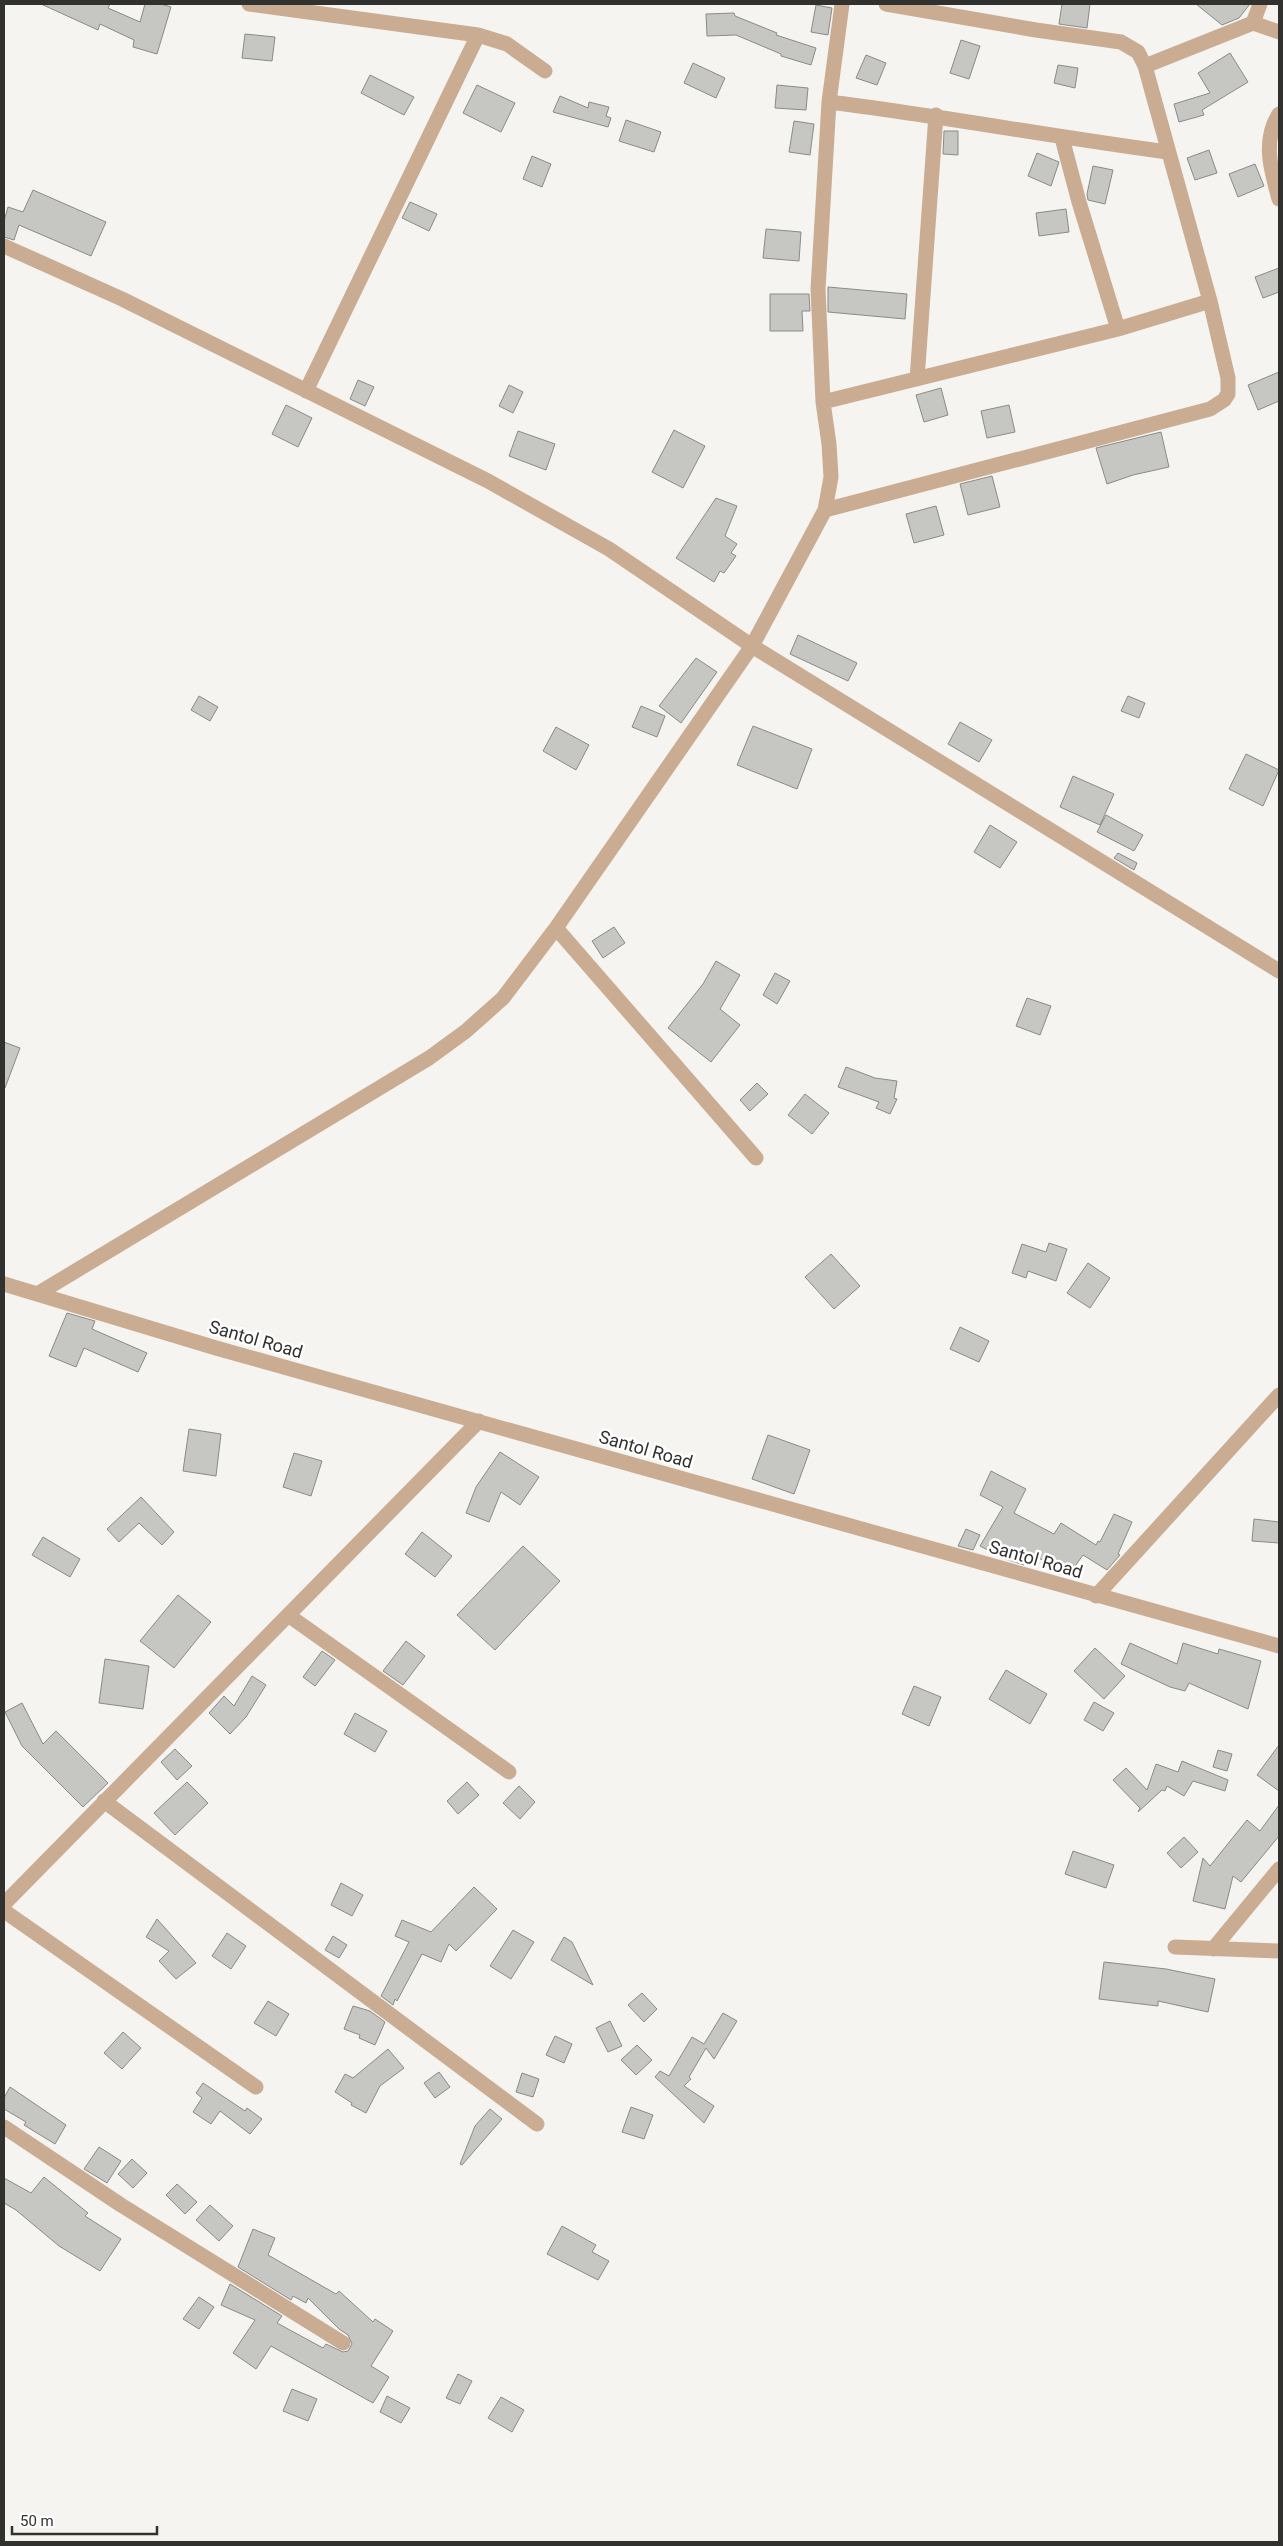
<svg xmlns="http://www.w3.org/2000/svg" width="1283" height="2546" font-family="Roboto,sans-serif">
<rect width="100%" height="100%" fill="#f6f4f1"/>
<path fill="#c6c6c2" stroke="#8a8a87" d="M41 4H110L108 8 140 22 145 4H161L171 7 157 54 133 47 134 40 100 24 98 30Z
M1062 4H1090L1087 28 1059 24Z
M1196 4H1250L1239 18 1222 25Z
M816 5 832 8 828 35 811 32Z
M734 13 735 16 777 33 776 35 816 48 811 65 781 56V54L736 35 707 36 706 14Z
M245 34 275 37 272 61 242 58Z
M961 40 980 46 969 79 950 73Z
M1230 53 1248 82 1202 110 1204 115 1179 122 1174 104 1210 93 1198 73Z
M866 55 886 63 877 85 856 78Z
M693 63 725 78 716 98 684 83Z
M1058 65 1078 68 1075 88 1054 83Z
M370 75 414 97 404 115 361 93Z
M477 85 515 103 501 132 463 113Z
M777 85 808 88 806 110 775 108Z
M560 96 588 108 589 102 609 107 606 116 611 118 608 127 553 112Z
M626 120 661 132 654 152 619 141Z
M794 121 814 124 810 155 789 152Z
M944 131H958V155L943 154Z
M1209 150 1217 173 1195 180 1187 158Z
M1037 153 1059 162 1051 186 1028 176Z
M532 156 551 164 542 187 523 179Z
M1255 164 1264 186 1238 197 1229 174Z
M1093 166 1113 170 1105 204 1088 200 1087 194Z
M33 190 106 222 91 256 19 225 14 240 4 237V221L8 207 23 212Z
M410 202 437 214 429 231 402 218Z
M1066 209 1069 232 1039 236 1036 213Z
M766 229 801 232 799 261 763 258Z
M1279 268V292L1263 298 1255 277Z
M828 287 907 294 905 319 828 312Z
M770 294H809L810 311H802L803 331H770Z
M1279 372V401L1258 410 1248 385Z
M358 380 374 387 365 406 350 399Z
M509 385 523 392 513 413 499 406Z
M941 388 948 415 924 422 916 395Z
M286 405 312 418 298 447 272 434Z
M1009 405 1015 432 987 438 981 411Z
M674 430 705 446 683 488 652 472Z
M518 431 555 444 546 470 509 456Z
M1161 432 1169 467 1133 475 1107 484 1096 448Z
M992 476 1000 507 968 515 960 484Z
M716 498 737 506 725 536 737 544 731 553 736 556 724 573 720 571 714 582 676 558Z
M936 506 944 535 914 543 906 514Z
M798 635 857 663 848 681 790 654Z
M696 658 717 672 681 723 659 706Z
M199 696 218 707 210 721 191 710Z
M1128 696 1145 703 1139 718 1121 711Z
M641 706 665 716 657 737 632 727Z
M960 722 992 740 979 762 948 744Z
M753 726 812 749 797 789 737 765Z
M556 727 589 745 576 770 543 751Z
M1246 754 1279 770 1263 806 1229 789Z
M1073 776 1114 794 1100 825 1060 807Z
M1106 815 1143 835 1134 851 1097 832Z
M990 825 1017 842 1000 868 974 852Z
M1118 853 1137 863 1134 870 1114 858Z
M614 927 625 943 603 958 592 941Z
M716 961 740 975 720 1009 740 1025 711 1062 668 1028 703 984Z
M775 973 790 981 777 1004 763 995Z
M1027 998 1051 1006 1040 1035 1016 1026Z
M4 1042 20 1048 5 1088H4Z
M846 1067 875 1078 897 1081 894 1098 897 1099 890 1114 876 1108 879 1102 838 1087Z
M757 1083 768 1094 750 1111 740 1100Z
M805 1094 829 1113 812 1134 788 1115Z
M1049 1243 1067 1249 1056 1281 1028 1271 1026 1278 1012 1273 1022 1244 1046 1252Z
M831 1254 860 1286 834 1309 805 1277Z
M1088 1263 1110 1278 1090 1308 1067 1293Z
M67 1313 95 1321 92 1329 147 1353 138 1372 84 1348 76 1367 49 1356Z
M960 1327 989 1341 979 1362 950 1349Z
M189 1429 221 1434 216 1476 183 1471Z
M768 1435 810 1450 794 1494 752 1479Z
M500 1452 539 1477 520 1505 501 1492 489 1522 466 1513 476 1487Z
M294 1453 322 1461 311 1496 283 1487Z
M991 1471 1026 1489 1014 1513 1054 1534 1061 1523 1096 1545 1098 1541 1100 1542 1114 1514 1132 1522 1118 1554 1120 1555 1107 1570 1083 1555 1068 1576 1031 1553 1024 1565 1005 1559 980 1546 1003 1507 980 1495Z
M141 1497 174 1532 162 1545 139 1523 119 1542 107 1529Z
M1254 1519 1279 1522V1543L1252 1541Z
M966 1529 980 1535 973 1550 958 1546Z
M422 1532 452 1556 435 1577 405 1554Z
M43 1537 80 1559 70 1577 32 1555Z
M523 1546 560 1581 495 1650 457 1615Z
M178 1595 211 1622 174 1668 140 1641Z
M406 1641 425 1656 403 1685 383 1671Z
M1130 1643 1177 1664 1183 1643 1218 1654 1219 1649 1261 1661 1248 1709 1189 1683 1185 1691 1170 1687 1121 1664Z
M1095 1648 1125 1676 1104 1699 1074 1671Z
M322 1651 335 1660 315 1686 303 1677Z
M105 1659 149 1666 143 1709 99 1703Z
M1006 1670 1047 1694 1030 1724 989 1699Z
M252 1676 266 1685 246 1717 230 1734 209 1713 224 1696 234 1706Z
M914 1686 941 1697 929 1726 902 1714Z
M1094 1702 1114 1713 1103 1731 1084 1720Z
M22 1703 43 1744 56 1731 108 1783 83 1807 22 1746 5 1712Z
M355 1713 387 1731 375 1752 344 1734Z
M1279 1745V1791L1257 1775Z
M175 1749 192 1766 177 1780 161 1762Z
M1218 1750 1232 1754 1227 1771 1213 1767Z
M1182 1761 1228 1780 1225 1791 1193 1781 1184 1796 1167 1786 1165 1791 1162 1790 1138 1812 1140 1808 1113 1780 1126 1768 1147 1790 1156 1764 1178 1772Z
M187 1782 208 1803 175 1835 154 1813Z
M467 1782 479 1795 458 1814 447 1801Z
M519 1786 535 1802 520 1819 503 1803Z
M1279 1805V1836L1241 1882 1233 1876 1225 1909 1193 1901 1203 1858 1210 1866 1247 1820 1260 1831Z
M1184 1837 1198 1852 1181 1868 1167 1853Z
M1073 1851 1114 1865 1106 1888 1065 1874Z
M341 1883 363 1895 352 1916 331 1905Z
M474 1887 497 1909 456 1951 449 1944 441 1962 422 1954 397 2001 395 1999 393 2005 381 1996 409 1942 395 1936 402 1920 431 1932Z
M157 1919 196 1963 176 1979 159 1961 169 1951 146 1937Z
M513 1930 534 1942 511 1979 490 1966Z
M227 1933 246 1946 231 1969 212 1956Z
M333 1936 347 1945 339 1958 325 1950Z
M564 1937 572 1942 593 1985 551 1960Z
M1104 1962 1166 1969 1215 1979 1208 2012 1158 2001V2006L1099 1999Z
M642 1993 657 2009 644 2022 628 2005Z
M268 2001 289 2014 276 2036 254 2023Z
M353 2006 370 2011 385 2022 375 2045 359 2038 360 2035 344 2029Z
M723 2013 737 2021 714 2059 706 2048 689 2077 691 2079 684 2086 714 2106 704 2123 655 2077 660 2071 669 2076 692 2037 704 2044Z
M610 2021 622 2046 608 2052 596 2028Z
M123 2032 141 2048 122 2069 104 2053Z
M555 2036 572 2044 564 2063 546 2055Z
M637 2045 652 2060 636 2075 621 2060Z
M388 2049 404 2068 380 2086 366 2113 351 2105 352 2103 335 2092 345 2074 353 2078Z
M439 2072 450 2087 435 2098 424 2083Z
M522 2073 539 2079 533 2097 516 2092Z
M203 2083 245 2111 247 2108 262 2119 250 2134 220 2111 211 2124 193 2112 202 2098 196 2093Z
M10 2087 66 2125 55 2144 24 2125 26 2122 4 2109V2098Z
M631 2107 653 2115 644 2139 622 2132Z
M490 2109 502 2119 462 2165 460 2164 475 2126Z
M99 2147 121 2161 107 2183 84 2169Z
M132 2159 147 2173 133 2188 118 2174Z
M44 2177 88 2213 85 2216 121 2239 100 2271 59 2246 16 2210 4 2203V2178L31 2193Z
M177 2184 197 2202 185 2214 166 2195Z
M210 2205 233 2226 219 2241 196 2220Z
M562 2226 596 2245 592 2252 609 2261 598 2280 547 2254Z
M253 2229 275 2238 268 2255 336 2294 339 2291 373 2322 375 2319 393 2331 371 2366 389 2377 373 2403 271 2346 256 2369 233 2353 255 2320 221 2305 230 2284 282 2316 277 2323 323 2348 326 2344 343 2352 348 2351 352 2344 348 2335 339 2329 308 2298 306 2303 293 2296 291 2300 238 2267Z
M199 2297 214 2307 199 2329 183 2319Z
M458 2374 472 2381 460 2404 446 2398Z
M292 2389 317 2399 308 2421 283 2411Z
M387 2396 410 2408 401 2423 380 2412Z
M501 2397 524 2410 512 2432 488 2418Z"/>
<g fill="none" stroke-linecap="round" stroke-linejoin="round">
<path stroke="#c9ac91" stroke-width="15" d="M249 4 478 35 507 44 545 71
M1253 23 1279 32
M1145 66 1253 23 1260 4
M829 102C942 116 1054 137 1167 152
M1279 114C1262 141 1271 170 1279 199
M1062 138 1079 202 1118 329
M4 246 122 299 488 481 609 549 752 646 1279 971
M917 379 936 115
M306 391 478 35
M823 402 1118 329 1210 301
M825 510 831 477 829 444 823 402 818 289 829 102 842 4
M556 928 756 1158
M4 1284 216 1348 1279 1646
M39 1293 429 1058 466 1031 503 998 556 928 752 646 825 510 1210 409 1224 400 1228 394V378L1210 301 1145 66 1138 52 1121 42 1036 30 886 4
M1096 1596 1279 1395
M288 1615 509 1772
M104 1801 537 2124
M4 1904 479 1421
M4 1911 256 2087
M1175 1947 1279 1951
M1213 1949 1279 1869
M4 2127 121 2205 343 2343"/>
</g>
<g text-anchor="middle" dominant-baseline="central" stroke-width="5" stroke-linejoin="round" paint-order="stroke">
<g font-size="18" fill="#31312f" stroke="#fff">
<text transform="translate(256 1339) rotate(16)">Santol Road</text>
<text transform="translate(646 1449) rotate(16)">Santol Road</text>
<text transform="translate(1036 1559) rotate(16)">Santol Road</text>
</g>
</g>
<rect width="1283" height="2546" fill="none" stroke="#31312f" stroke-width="10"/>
<path d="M12 2526v8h145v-8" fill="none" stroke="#31312f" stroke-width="2.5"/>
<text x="20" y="2526" font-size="15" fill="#31312f" stroke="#ffffff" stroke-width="4" paint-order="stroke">50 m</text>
</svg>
